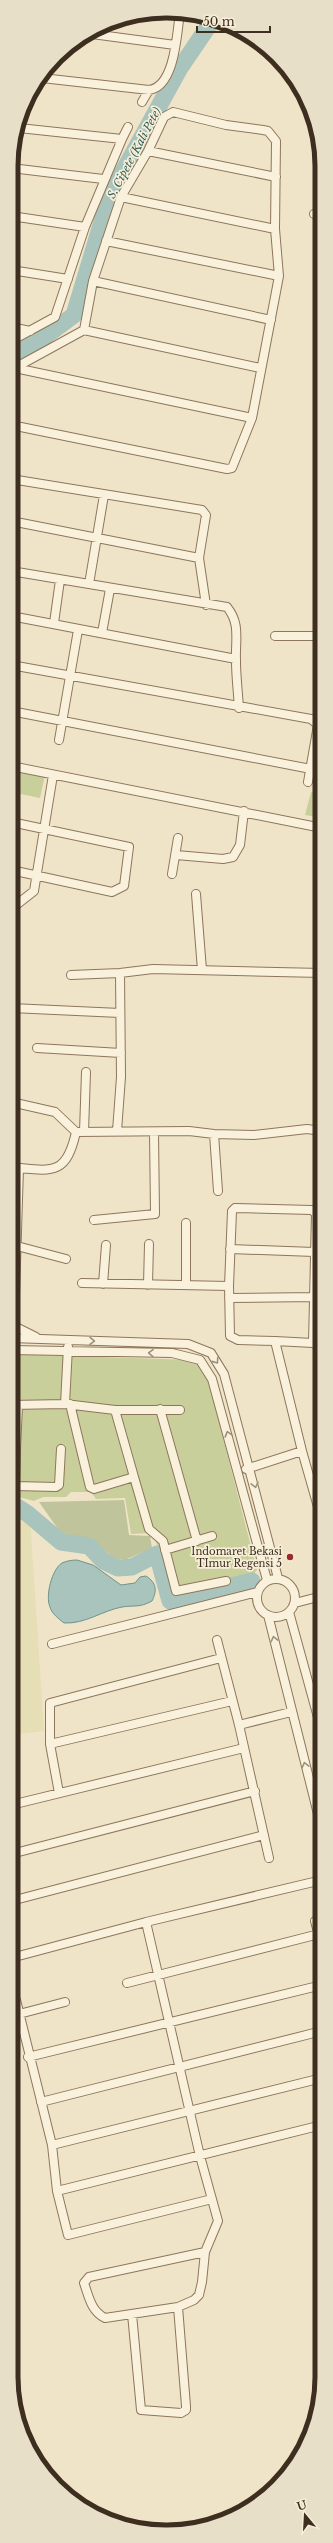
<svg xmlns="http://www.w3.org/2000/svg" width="333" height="2543" font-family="'Libre Baskerville',serif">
<rect width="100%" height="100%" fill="#f0e4c8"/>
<path fill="#e6deb5" d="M11 1506 30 1518 44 1731 11 1735Z"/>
<path fill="#c9cf9b" d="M11 769 45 775 40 798 11 792Z
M311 792 322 794V818L305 815Z
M11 1354 194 1360 206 1371 257 1570 251 1577 173 1594 153 1533 131 1534 125 1498 96 1499 91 1492H71L66 1497H43L34 1501 11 1495Z"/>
<path fill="#bfc49a" d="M124 1500 129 1535 150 1536 152 1548 127 1559H115L88 1538 63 1536 39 1502Z"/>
<path fill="#a9c4bc" stroke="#6f938a" d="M77 1560 93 1565 121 1585 135 1583 140 1577 146 1576C157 1583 157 1591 152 1601 139 1608 135 1605 122 1607 101 1611 86 1624 64 1623 58 1618 52 1614 50 1607 45 1596 52 1569 62 1563 66 1561 72 1560 77 1560Z"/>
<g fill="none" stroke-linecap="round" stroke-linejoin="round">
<path stroke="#a9c4bc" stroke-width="17" d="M11 357 39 341 74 315 110 195 180 68 212 21
M11 1503 28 1514 61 1542 89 1546 103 1561 118 1568 132 1567 157 1554 170 1601 252 1581"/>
<g stroke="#8d765c" stroke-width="10">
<path id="street" d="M92 34 175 45
M42 78 149 90C175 87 177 33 180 12
M142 102 149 90
M19 128 122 139 128 127
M148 151 276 177
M11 168 103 179
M121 197 275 229
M314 214H322
M11 216 85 227
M106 241 279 276
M11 270 68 279
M93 281 271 320
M11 327 30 331
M84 330 260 368
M11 341 55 317 85 227 122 139
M11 379 15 368 252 418
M11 425 227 469 232 468 252 418 279 276 275 229 276 141 268 131 263 130 226 125 173 112 164 117 148 151 121 197 93 281 84 330 11 370
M11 479 202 510 206 515 199 558 206 605
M11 521 199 558
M11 571 227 607C241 624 235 641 236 661 236 676 238 692 239 708
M89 584 104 495
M11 616 236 659
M54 623 60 580
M102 633 110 589
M275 636H322
M11 665 311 719 318 725 308 782
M11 711 311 769
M59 740 78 630
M11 766 322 828
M176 855 223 859 233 857 240 845 244 811
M11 870 112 892 124 886 129 847 11 822
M172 874 178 838
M196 894 202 970
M11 909 34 891 53 775
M71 975 120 973
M11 1008 120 1013
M37 1048 121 1053
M11 1102 55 1112 76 1132 189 1131 214 1134 254 1135 307 1129 322 1131
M117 1131 121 1077 120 973 153 969 322 973
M84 1132 86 1072
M214 1134 218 1191
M11 1167C51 1171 66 1177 76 1132
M19 1168 14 1326 36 1337
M94 1220 155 1214 154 1132
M186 1223V1285
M13 1245 66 1259
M230 1249 314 1252
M82 1283 229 1286
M103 1284 106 1245
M148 1285 149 1244
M229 1298 313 1297
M11 1338 188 1344 211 1353 224 1374 278 1578
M275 1341 238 1340 230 1336 229 1286 232 1211 235 1208 312 1210 316 1214 313 1343
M68 1347 65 1404 115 1410H180
M11 1350 172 1353 200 1360 212 1379 267 1580
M70 1404 90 1487 94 1489 134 1477 115 1410
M11 1405 65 1404
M160 1409 197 1541
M11 1449H16L15 1486 56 1487 59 1485 61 1449
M16 1449 18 1405
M302 1451 275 1341 313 1343 322 1348
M246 1469 302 1451 322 1521
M134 1477 149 1529 163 1541 176 1591 226 1581
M165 1550 212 1536
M257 1598a19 19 0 1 1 38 0a19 19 0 1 1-38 0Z
M295 1603 322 1596
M289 1612 322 1732
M268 1615 322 1830
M217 1640 239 1725 291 1712
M52 1644 257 1592
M239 1725 269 1858
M50 1744 232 1701
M59 1793 50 1744V1703L221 1658
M11 1805 244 1748
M11 1854 255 1791
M322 1874V1873
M11 1901 264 1835
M315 1921 322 1947
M146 1922 200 2156 218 2221 205 2252 202 2282 199 2295 194 2300 178 2307 105 2318C91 2311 89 2297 84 2283L89 2277 205 2252
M11 1958 146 1922 322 1880
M127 1983 319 1934
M16 2000 52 2145 57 2191 68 2235 212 2199
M19 2014 65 2002
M28 2057 322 1985
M41 2102 322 2031
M52 2145 322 2078
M57 2191 322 2125
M132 2314 141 2410 181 2413 186 2410V2406L178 2307"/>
</g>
<use href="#street" stroke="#faf1dc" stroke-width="8"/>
</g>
<defs><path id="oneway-chevron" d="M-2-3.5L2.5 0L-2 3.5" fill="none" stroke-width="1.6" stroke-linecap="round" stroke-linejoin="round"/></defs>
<g stroke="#9c907e">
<use href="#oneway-chevron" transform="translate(92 1341) rotate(1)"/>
<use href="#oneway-chevron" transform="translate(151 1353) rotate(-179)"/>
<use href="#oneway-chevron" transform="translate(216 1361) rotate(55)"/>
<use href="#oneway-chevron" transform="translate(228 1434) rotate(-106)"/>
<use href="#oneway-chevron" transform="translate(255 1485) rotate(76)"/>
<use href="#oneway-chevron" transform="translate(274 1639) rotate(-104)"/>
<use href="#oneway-chevron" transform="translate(305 1765) rotate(-104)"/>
</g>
<circle fill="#9e2a2b" stroke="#f7eed8" stroke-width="1.5" cx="290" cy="1557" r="4"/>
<g text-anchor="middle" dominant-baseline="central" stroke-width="3.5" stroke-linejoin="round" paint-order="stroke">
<g font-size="10" fill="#3d2e20" stroke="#f7eed8" text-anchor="end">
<text x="282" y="1551">Indomaret Bekasi<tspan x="282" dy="12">TImur Regensi 5</tspan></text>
</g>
<g font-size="11" font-style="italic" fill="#2f5d5a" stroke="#f7eed8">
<text transform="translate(134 153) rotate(-62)">S. Cipete (Kali Pete)</text>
</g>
</g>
<path d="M0 0H333V2543H0ZM166 18H167A148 148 0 0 1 315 166V2377A148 148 0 0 1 167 2525H166A148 148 0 0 1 18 2377V166A148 148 0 0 1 166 18Z" fill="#e8dfc9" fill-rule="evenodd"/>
<path fill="none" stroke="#3d2e20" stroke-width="5" d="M166 18H167A148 148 0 0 1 315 166V2377A148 148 0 0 1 167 2525H166A148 148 0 0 1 18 2377V166A148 148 0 0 1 166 18Z"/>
<g transform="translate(305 2515) rotate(342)" stroke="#f7eed8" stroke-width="3" paint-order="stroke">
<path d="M0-3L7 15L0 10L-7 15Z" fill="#3d2e20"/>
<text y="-6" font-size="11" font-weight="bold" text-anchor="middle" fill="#3d2e20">U</text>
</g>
<path d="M197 26v6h73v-6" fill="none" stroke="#3d2e20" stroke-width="2"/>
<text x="203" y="26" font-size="12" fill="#3d2e20" stroke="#f7eed8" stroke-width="3" paint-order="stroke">50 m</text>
</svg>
